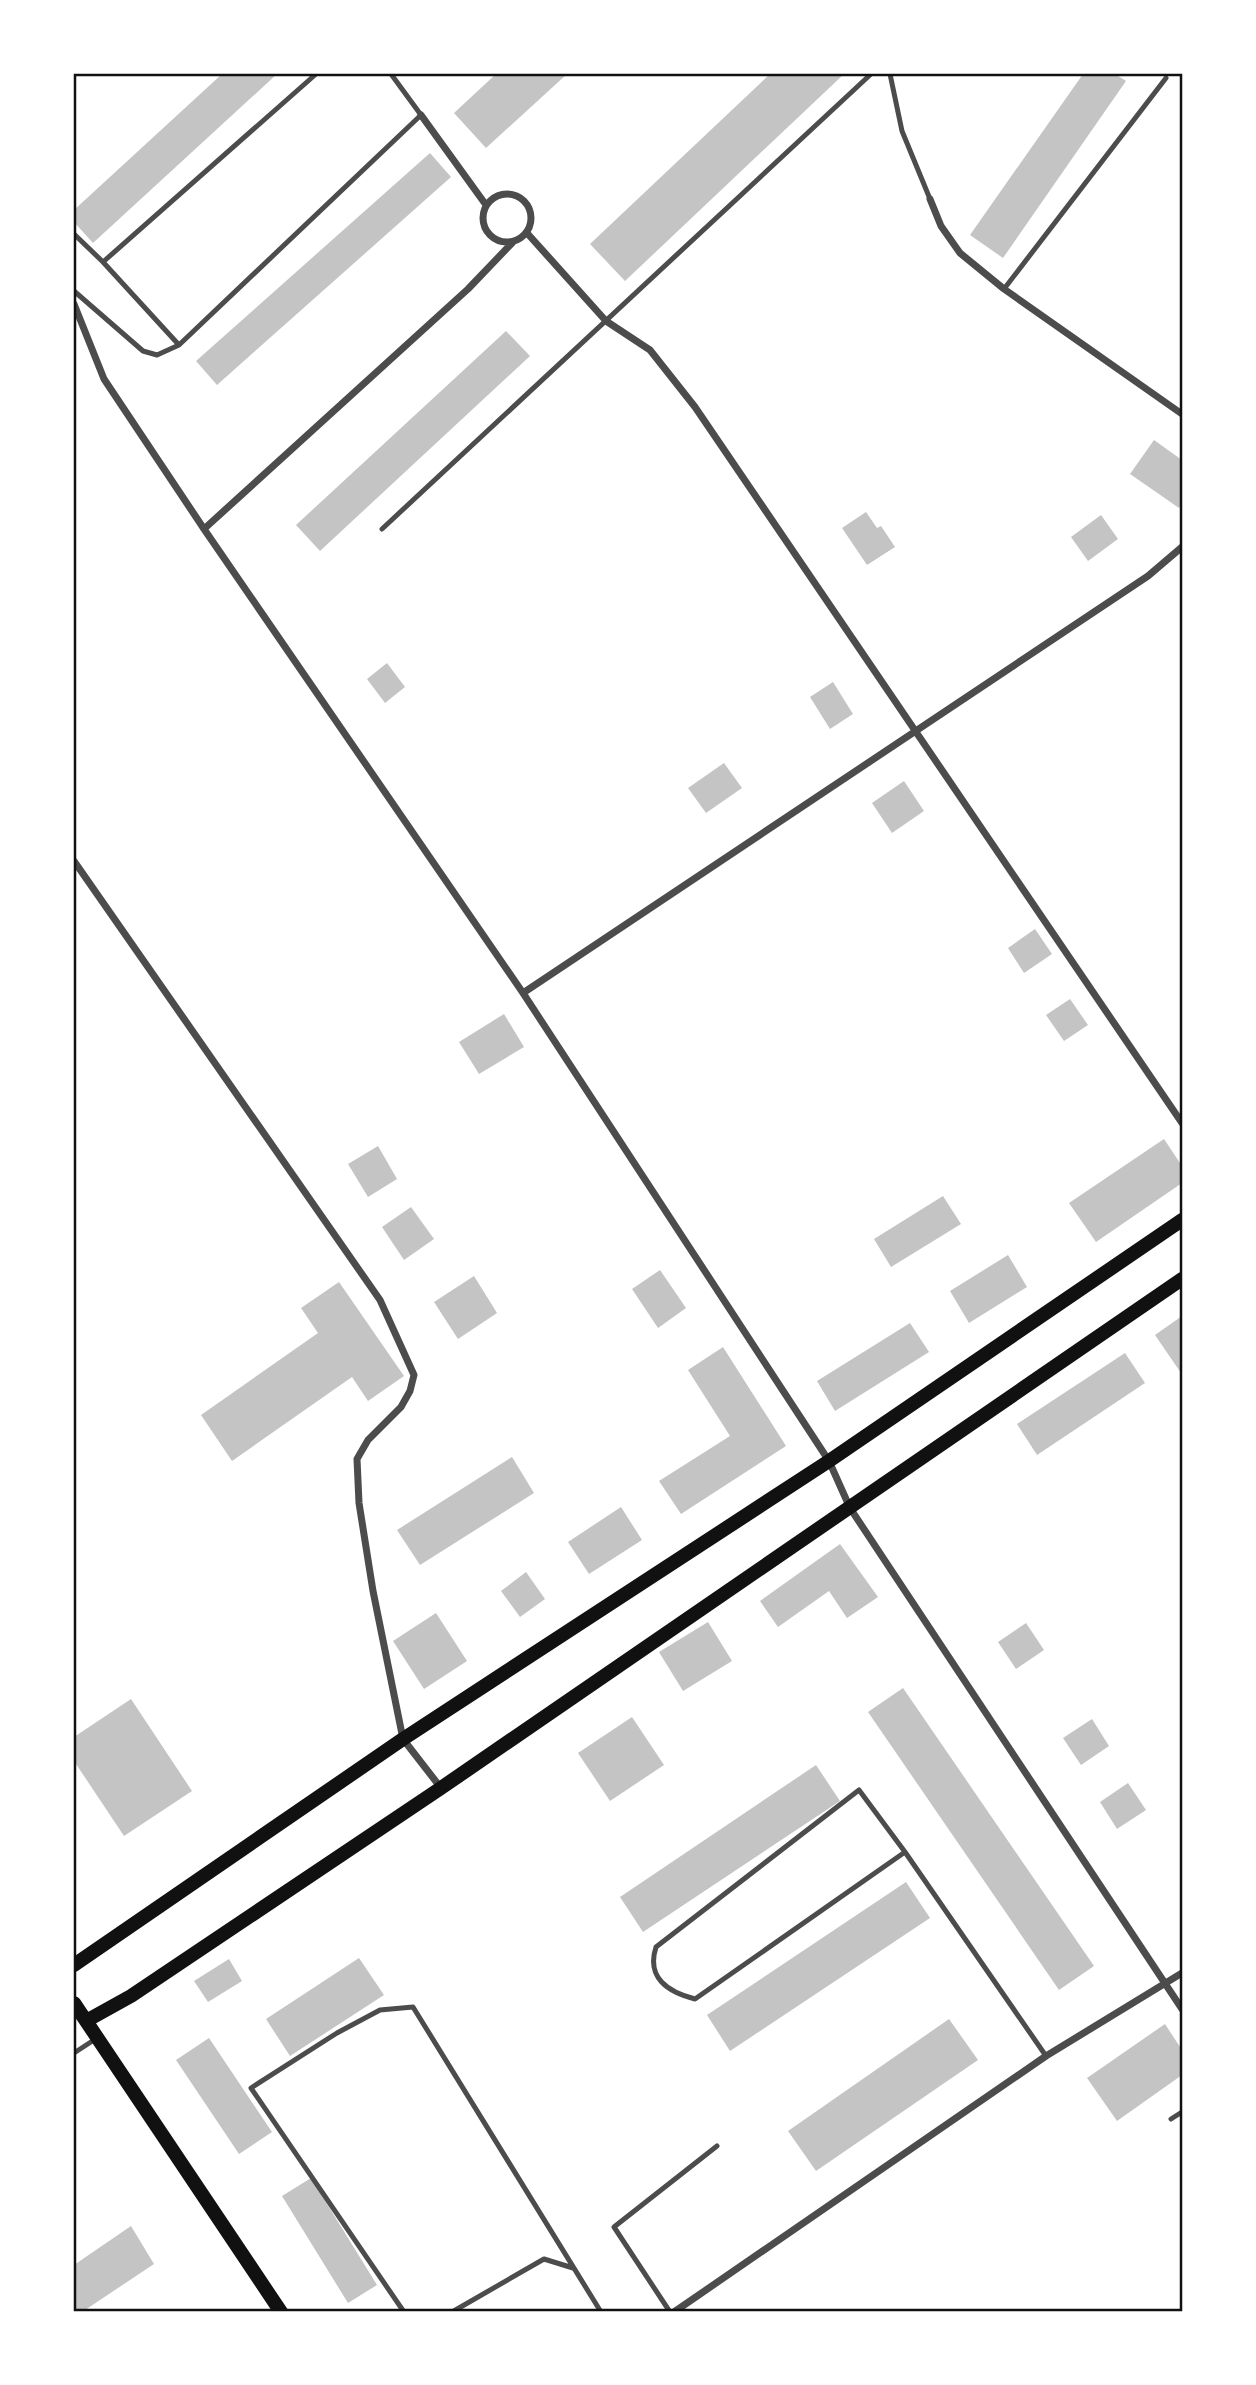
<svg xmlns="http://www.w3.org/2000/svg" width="1256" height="2385" font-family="'Nunito Sans',sans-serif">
<rect width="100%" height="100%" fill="#fff"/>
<path fill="#c4c4c4" d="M222 74H277L93 243 74 222V210Z
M496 74H567L486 148 454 113Z
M770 74H844L625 281 590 244Z
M1083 74H1115L1126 81 1003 258 970 235Z
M430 153 451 177 217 385 196 361Z
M506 331 530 356 320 551 296 525Z
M1154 440 1182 460V503L1179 508 1130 474Z
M866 512 877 528 881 526 895 547 867 565 842 528Z
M1101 515 1118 539 1088 561 1071 537Z
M387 663 405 687 385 703 367 679Z
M833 682 853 714 830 729 810 697Z
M724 763 742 788 706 813 688 788Z
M904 781 924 811 892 833 872 803Z
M1035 929 1052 954 1024 973 1008 948Z
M1070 999 1088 1025 1064 1041 1046 1015Z
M504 1014 524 1047 479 1074 459 1042Z
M1164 1139 1182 1166V1183L1096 1242 1069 1203Z
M378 1146 397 1179 368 1197 348 1164Z
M943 1196 961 1224 891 1267 874 1239Z
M411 1207 434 1239 404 1260 382 1227Z
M1008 1255 1027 1287 969 1323 950 1291Z
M660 1270 686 1308 658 1328 632 1289Z
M474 1276 497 1313 458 1339 434 1302Z
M339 1282 404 1376 368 1401 352 1377 232 1461 201 1415 318 1333 301 1308Z
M1182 1316V1371L1181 1373 1155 1335Z
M910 1323 929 1352 835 1411 817 1381Z
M723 1347 786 1446 681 1514 659 1481 730 1436 688 1370Z
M1125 1353 1145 1383 1037 1455 1017 1424Z
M512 1457 534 1493 420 1565 397 1530Z
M621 1507 642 1540 589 1574 568 1542Z
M840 1544 878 1597 847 1618 829 1591 778 1627 760 1601Z
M526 1572 545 1599 520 1617 501 1591Z
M436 1613 467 1661 424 1689 393 1641Z
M708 1622 732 1661 683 1691 659 1652Z
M1026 1623 1044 1650 1016 1669 998 1642Z
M903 1688 1094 1966 1059 1990 868 1712Z
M131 1699 192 1791 124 1836 74 1761V1737Z
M632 1717 664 1765 610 1801 578 1753Z
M1092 1719 1109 1746 1081 1765 1063 1738Z
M816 1765 840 1801 643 1932 620 1897Z
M1128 1783 1146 1810 1117 1829 1100 1802Z
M906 1882 930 1918 730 2051 707 2015Z
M359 1958 384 1995 290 2056 266 2019Z
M229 1959 242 1981 208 2002 194 1981Z
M949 2019 978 2060 816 2171 788 2131Z
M1165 2024 1182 2050V2075L1117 2121 1087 2078Z
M209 2038 272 2132 239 2154 176 2060Z
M311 2178 377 2285 348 2303 282 2196Z
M131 2226 154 2264 82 2312H74V2265Z"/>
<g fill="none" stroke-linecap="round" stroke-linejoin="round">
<path stroke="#4c4c4c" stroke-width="5" d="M890 74 902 131 930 199
M74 234 103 262
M1004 289 1166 78
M74 291 143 351 157 355 179 345 421 115 391 74
M179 345 103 262 316 74
M382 529 871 74
M905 1852 695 1999C668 1992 646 1978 656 1947L859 1790 905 1852 1046 2056
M74 2053 97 2038
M1171 2119 1182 2112
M404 2312 251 2088 337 2033 380 2010 413 2007 601 2312
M452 2312 544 2259 573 2268
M670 2312 614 2227 717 2146"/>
<path stroke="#4c4c4c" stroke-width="7" d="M421 115 486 205
M483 218a24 24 0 1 1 48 0a24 24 0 1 1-48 0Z
M930 199 941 226 960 253 1004 289 1182 414
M527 233 606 321 650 350 695 407 1182 1123
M74 304 104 379 204 529 523 993 829 1461 850 1508 1182 2009
M204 529 468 289 513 242
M74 861 380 1300 414 1375 410 1391 401 1407 368 1440 357 1459 359 1503 373 1591 403 1739 441 1788
M523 993 1148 576 1182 547
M674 2312 1046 2056 1182 1973"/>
<path stroke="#111" stroke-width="14" d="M74 1965 403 1739 829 1461 1182 1220
M74 2003 281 2312
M86 2021 131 1996 441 1788 1182 1279"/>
</g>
<rect width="1256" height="2385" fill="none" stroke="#ffffff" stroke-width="150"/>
<rect x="75" y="75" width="1106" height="2235" fill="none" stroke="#111" stroke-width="2.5"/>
</svg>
